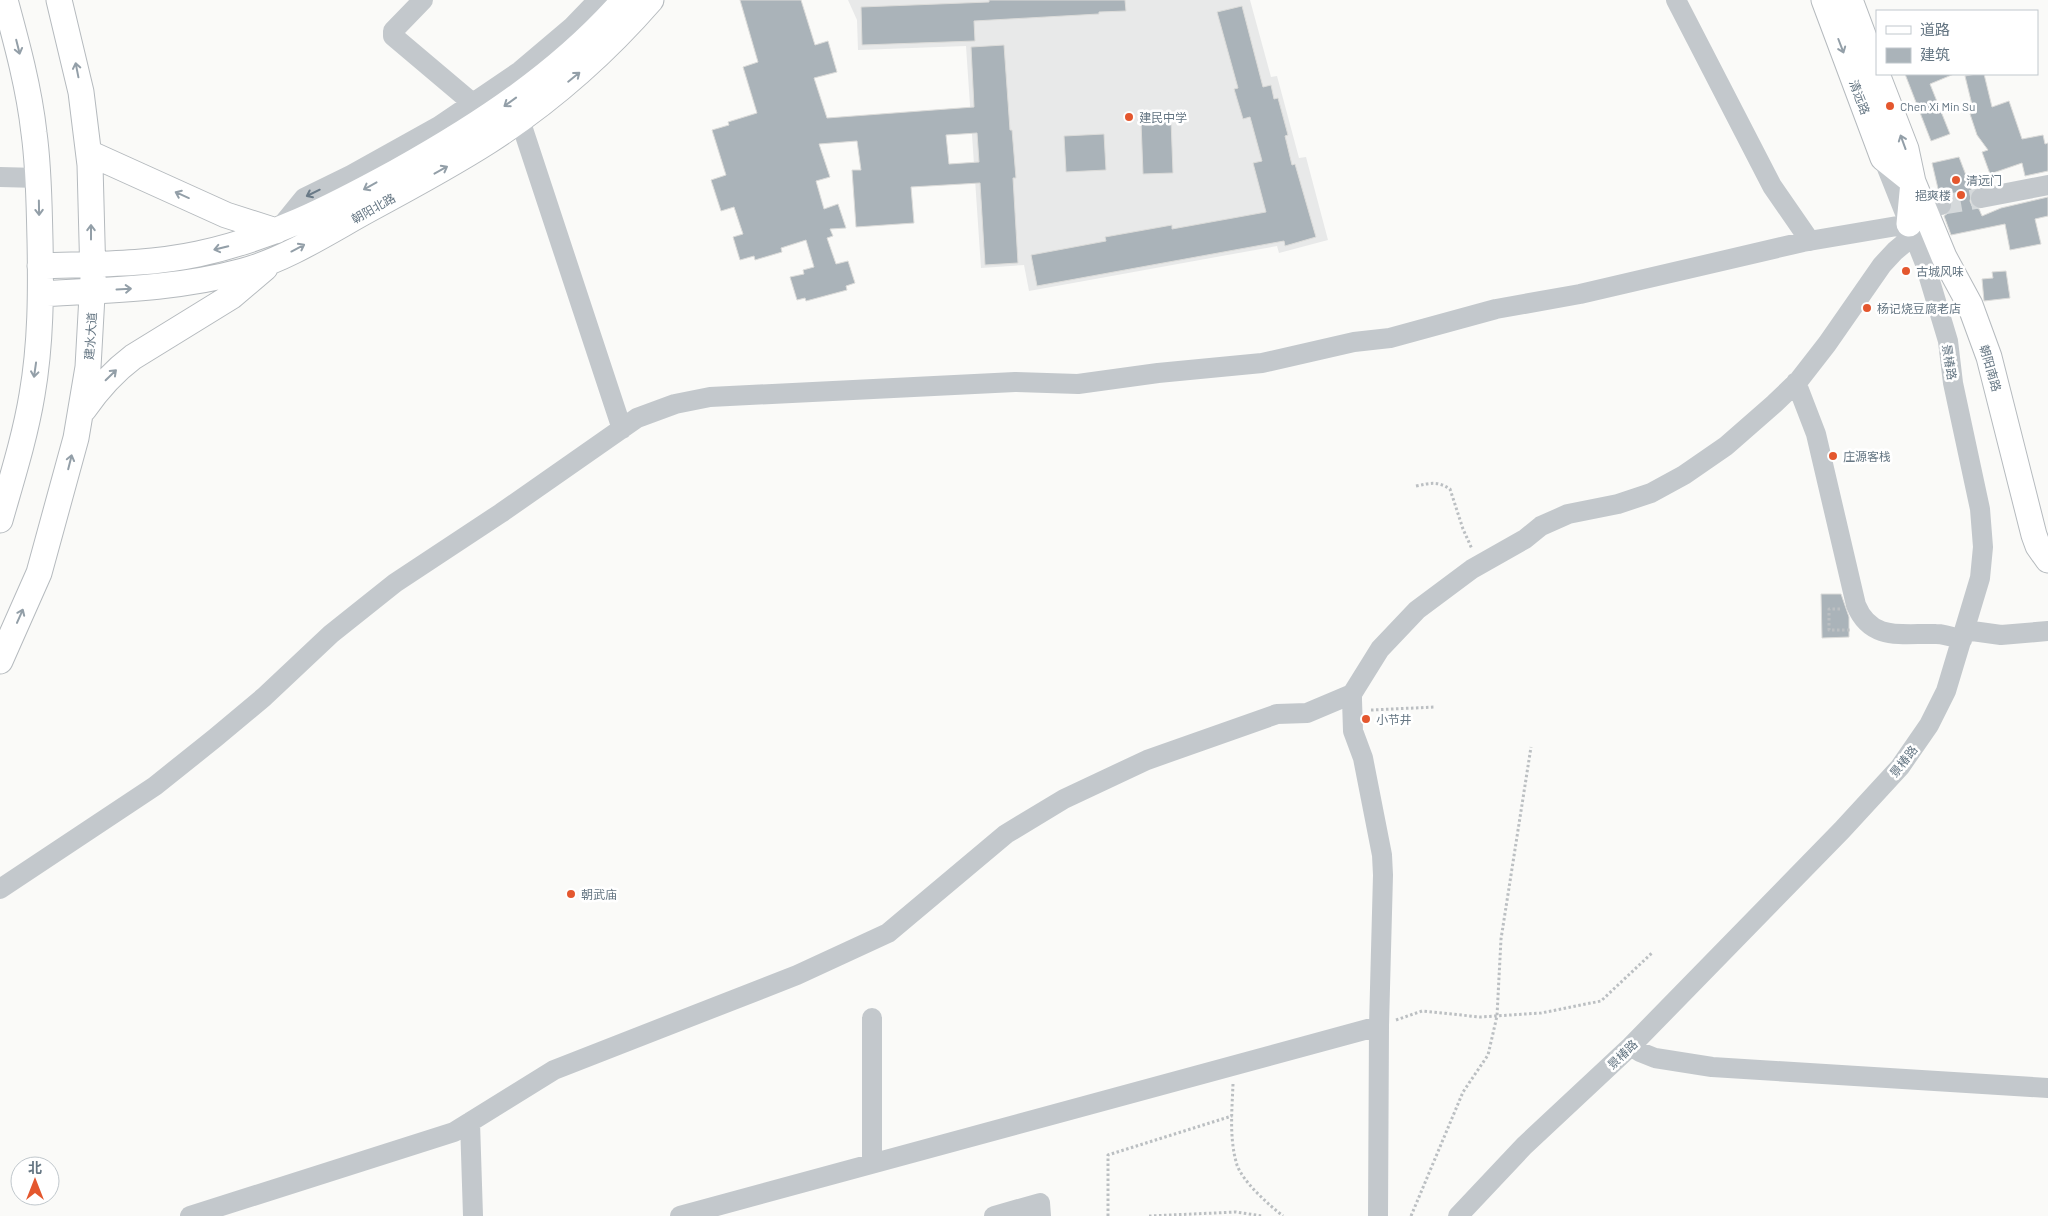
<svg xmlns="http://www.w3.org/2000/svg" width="2048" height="1216" font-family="Barlow,'Noto Sans SC',sans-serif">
<rect width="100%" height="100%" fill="#fafaf8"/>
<path fill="#e8e9e9" d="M848 0H1250L1271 77 1277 76 1299 158 1306 157 1328 240 1279 253 1277 246 1029 291 1024 265 981 268 966 46 858 50 857 20Z"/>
<path fill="#aab3b9" stroke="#dcdcda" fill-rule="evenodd" d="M740 0H801L815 45 828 41 837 72 814 78 827 118 974 107 971 47 1004 45 1010 130H1012L1016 178H1013L1018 263 985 265 980 183 911 187 914 223 856 227 852 170H861L857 141 819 144 830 177 816 181 824 209 838 204 846 228 830 229 833 236 827 238 836 264 848 261 855 283 846 286 847 290 806 301 805 298 797 300 790 277 804 274 803 270 814 267 806 240 781 248 782 252 755 260 754 256 740 260 733 237 743 234 734 207 721 211 711 180 726 175 712 130 729 125 728 122 757 113 743 67 758 62ZM977 133 979 162 949 164 946 135Z
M989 0H1125L1126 11 1099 12V14L974 21 975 41 862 45 861 7 989 2Z
M1242 6 1263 87 1271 85 1274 99 1278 98 1288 135 1285 136 1292 165 1295 164 1316 237 1285 246 1284 241 1037 286 1031 255 1106 241 1105 237 1172 225V229L1266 212 1253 163 1262 161 1250 117 1243 119 1234 89 1238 88 1217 12Z
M1905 74H1954L1930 84 1950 134 1931 141Z
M1976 74H1984L1992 107 2009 101 2022 139 2043 135 2045 144 2048 143V171L2025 176 2022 163 1990 174 1982 152 1988 150 1977 135 1970 114 1974 113 1965 76Z
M1171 120 1173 173 1143 174 1141 122Z
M1104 134 1106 170 1066 172 1064 136Z
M1959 157 1972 191 1970 201 1972 206 1979 209 1982 216 2001 208 2048 197V216L2035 219 2041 244 2010 250 2005 224 1951 235 1944 216 1952 210 1953 202 1946 194 1939 193 1932 163Z
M2006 271 2010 298 1984 301 1982 279 1993 278 1992 272Z
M1821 594H1841L1849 617V637L1822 638Z"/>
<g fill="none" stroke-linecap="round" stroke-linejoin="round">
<path stroke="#d5d9db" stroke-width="20" stroke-dasharray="20 10" stroke-linecap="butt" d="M1941 205 1981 198"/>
<g stroke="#b5babe" stroke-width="27">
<path id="major" d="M1824 0 1883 158 1913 182 1944 257 1970 305 1989 357 2034 535 2038 546 2048 560
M1850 0 1877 72
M1877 74 1906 149 1913 182 1909 224
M89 153 226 215 276 231
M40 266C93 264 147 265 198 254 272 238 330 208 396 172 480 125 560 73 624 0
M41 294C109 290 177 289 243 271 287 259 328 232 368 210 409 188 450 166 489 141 549 102 604 54 651 0
M84 409C98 389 113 372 133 357L232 296 265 268
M0 520C12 478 25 437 32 395 41 343 41 292 40 240 39 204 39 169 34 133 29 88 17 44 5 0
M0 661 39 573 76 438 88 367 93 278 90 165 81 92 59 0"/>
</g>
<path stroke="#bbbfc2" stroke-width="3" stroke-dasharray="2.5 2.5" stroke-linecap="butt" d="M1416 486C1430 483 1438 481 1450 489L1463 529 1472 549
M1840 609H1829V630H1850
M1371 710 1435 707
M1396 1020 1422 1011 1480 1017 1541 1013 1601 1001 1653 952
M1233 1084C1232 1110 1229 1139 1237 1165 1243 1182 1269 1205 1283 1216
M1108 1216V1155L1232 1116
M1149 1216 1236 1212 1262 1216
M1411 1216 1463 1092 1488 1055 1497 1016 1501 939 1531 747"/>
<path stroke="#c3c8cc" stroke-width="20" d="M423 0 393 31V36L483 112
M1676 0 1772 186 1810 241
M520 120 622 429
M0 177 38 178
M1981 198 2048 185
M1924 208 1941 205
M278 230 304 198 351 175 439 126 520 71 572 27 598 0
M1796 382 1816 434 1856 605C1871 642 1903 633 1936 634 1945 634 1953 637 1962 640
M1965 630 2001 635 2048 631
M0 889 155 786 215 738 264 697 331 634 395 583 501 513 637 418 675 404 710 397 1015 382 1078 384 1158 373 1262 363 1354 342 1390 338 1496 309 1580 294 1803 242 1909 224
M872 1018V1164
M1631 1046 1640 1052 1655 1058 1712 1067 2048 1088
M470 1122 473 1216
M190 1216 454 1132 554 1070 797 975 888 933 1006 834 1064 799 1147 760 1277 714 1307 713 1352 694
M680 1216 1379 1026
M994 1216 1040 1203 1041 1216
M1378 1216 1379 1026 1383 875 1382 855 1363 758 1353 731 1352 700V694L1380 649 1417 610 1472 569 1525 539 1541 526 1568 514 1618 504 1651 493 1684 475 1726 446 1774 404 1799 380 1827 344 1882 265 1895 251 1913 236
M1458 1216 1524 1146 1631 1046 1842 830 1900 767 1929 725 1946 691 1980 578 1983 547 1980 509 1953 383 1948 341 1924 261 1883 158"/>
<use href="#major" stroke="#fff" stroke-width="25"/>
</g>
<defs><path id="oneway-shaft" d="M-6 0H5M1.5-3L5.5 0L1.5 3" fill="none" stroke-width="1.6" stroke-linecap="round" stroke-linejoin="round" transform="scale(1.25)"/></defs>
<g stroke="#939fa8">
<use href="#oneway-shaft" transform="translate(1841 46) rotate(69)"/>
<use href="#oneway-shaft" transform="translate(18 47) rotate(76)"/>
<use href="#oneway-shaft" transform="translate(77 70) rotate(-101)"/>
<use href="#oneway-shaft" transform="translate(574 77) rotate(-39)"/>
<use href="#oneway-shaft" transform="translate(510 102) rotate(144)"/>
<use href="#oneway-shaft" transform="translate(1903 142) rotate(-110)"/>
<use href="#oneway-shaft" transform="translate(441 170) rotate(-29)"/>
<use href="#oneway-shaft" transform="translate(370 186) rotate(151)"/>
<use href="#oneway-shaft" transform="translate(182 195) rotate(-156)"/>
<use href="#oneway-shaft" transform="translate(39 208) rotate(89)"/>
<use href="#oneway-shaft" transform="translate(91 232) rotate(-90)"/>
<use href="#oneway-shaft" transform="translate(221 248) rotate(166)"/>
<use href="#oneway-shaft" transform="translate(298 248) rotate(-28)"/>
<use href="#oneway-shaft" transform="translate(124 289) rotate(-3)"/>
<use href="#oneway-shaft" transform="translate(35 370) rotate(98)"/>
<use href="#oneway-shaft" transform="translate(111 375) rotate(-44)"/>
<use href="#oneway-shaft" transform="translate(70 462) rotate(-76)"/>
<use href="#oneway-shaft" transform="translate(20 616) rotate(-66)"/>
</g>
<use stroke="#6a7a87" href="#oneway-shaft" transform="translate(313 193) rotate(154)"/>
<g fill="#e4572e" stroke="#fff" stroke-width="2">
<circle cx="1890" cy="106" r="5"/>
<circle cx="1129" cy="117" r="5"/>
<circle cx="1956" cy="180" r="5"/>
<circle cx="1961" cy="195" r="5"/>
<circle cx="1906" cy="271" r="5"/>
<circle cx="1867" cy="308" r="5"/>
<circle cx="1833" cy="456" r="5"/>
<circle cx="1366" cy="719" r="5"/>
<circle cx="571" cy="894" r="5"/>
</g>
<g text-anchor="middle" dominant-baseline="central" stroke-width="5" stroke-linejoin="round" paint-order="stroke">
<g font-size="12" fill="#657683" stroke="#fff">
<text transform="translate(1860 97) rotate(69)">清远路</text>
<text transform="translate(373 208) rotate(-29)">朝阳北路</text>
<text transform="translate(90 336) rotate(-86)">建水大道</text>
<text transform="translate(1950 362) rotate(81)">景椿路</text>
<text transform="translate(1991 368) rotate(74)">朝阳南路</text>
<text transform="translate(1903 761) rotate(-52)">景椿路</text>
<text transform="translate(1622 1054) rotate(-44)">景椿路</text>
</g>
<g font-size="12" fill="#657683" stroke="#fff" text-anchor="start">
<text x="1900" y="106">Chen Xi Min Su</text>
<text x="1139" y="117">建民中学</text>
<text x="1966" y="180">清远门</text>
<text x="1951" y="195" text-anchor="end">挹爽楼</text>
<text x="1916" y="271">古城风味</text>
<text x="1877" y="308">杨记烧豆腐老店</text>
<text x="1843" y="456">庄源客栈</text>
<text x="1376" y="719">小节井</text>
<text x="581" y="894">朝武庙</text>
</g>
</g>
<rect x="1876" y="10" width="162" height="65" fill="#ffffff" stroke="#c1c8cd"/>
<rect x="1886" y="26" width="25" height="8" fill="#ffffff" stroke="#c1c8cd"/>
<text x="1920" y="35" font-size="15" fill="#657683">道路</text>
<rect x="1886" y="48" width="25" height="15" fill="#aab3b9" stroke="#c1c8cd"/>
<text x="1920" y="60" font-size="15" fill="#657683">建筑</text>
<g transform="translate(35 1181)"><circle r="24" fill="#ffffff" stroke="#c1c8cd"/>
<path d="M0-4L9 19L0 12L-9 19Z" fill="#e4572e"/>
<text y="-8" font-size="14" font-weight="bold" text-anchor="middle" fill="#657683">北</text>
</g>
</svg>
